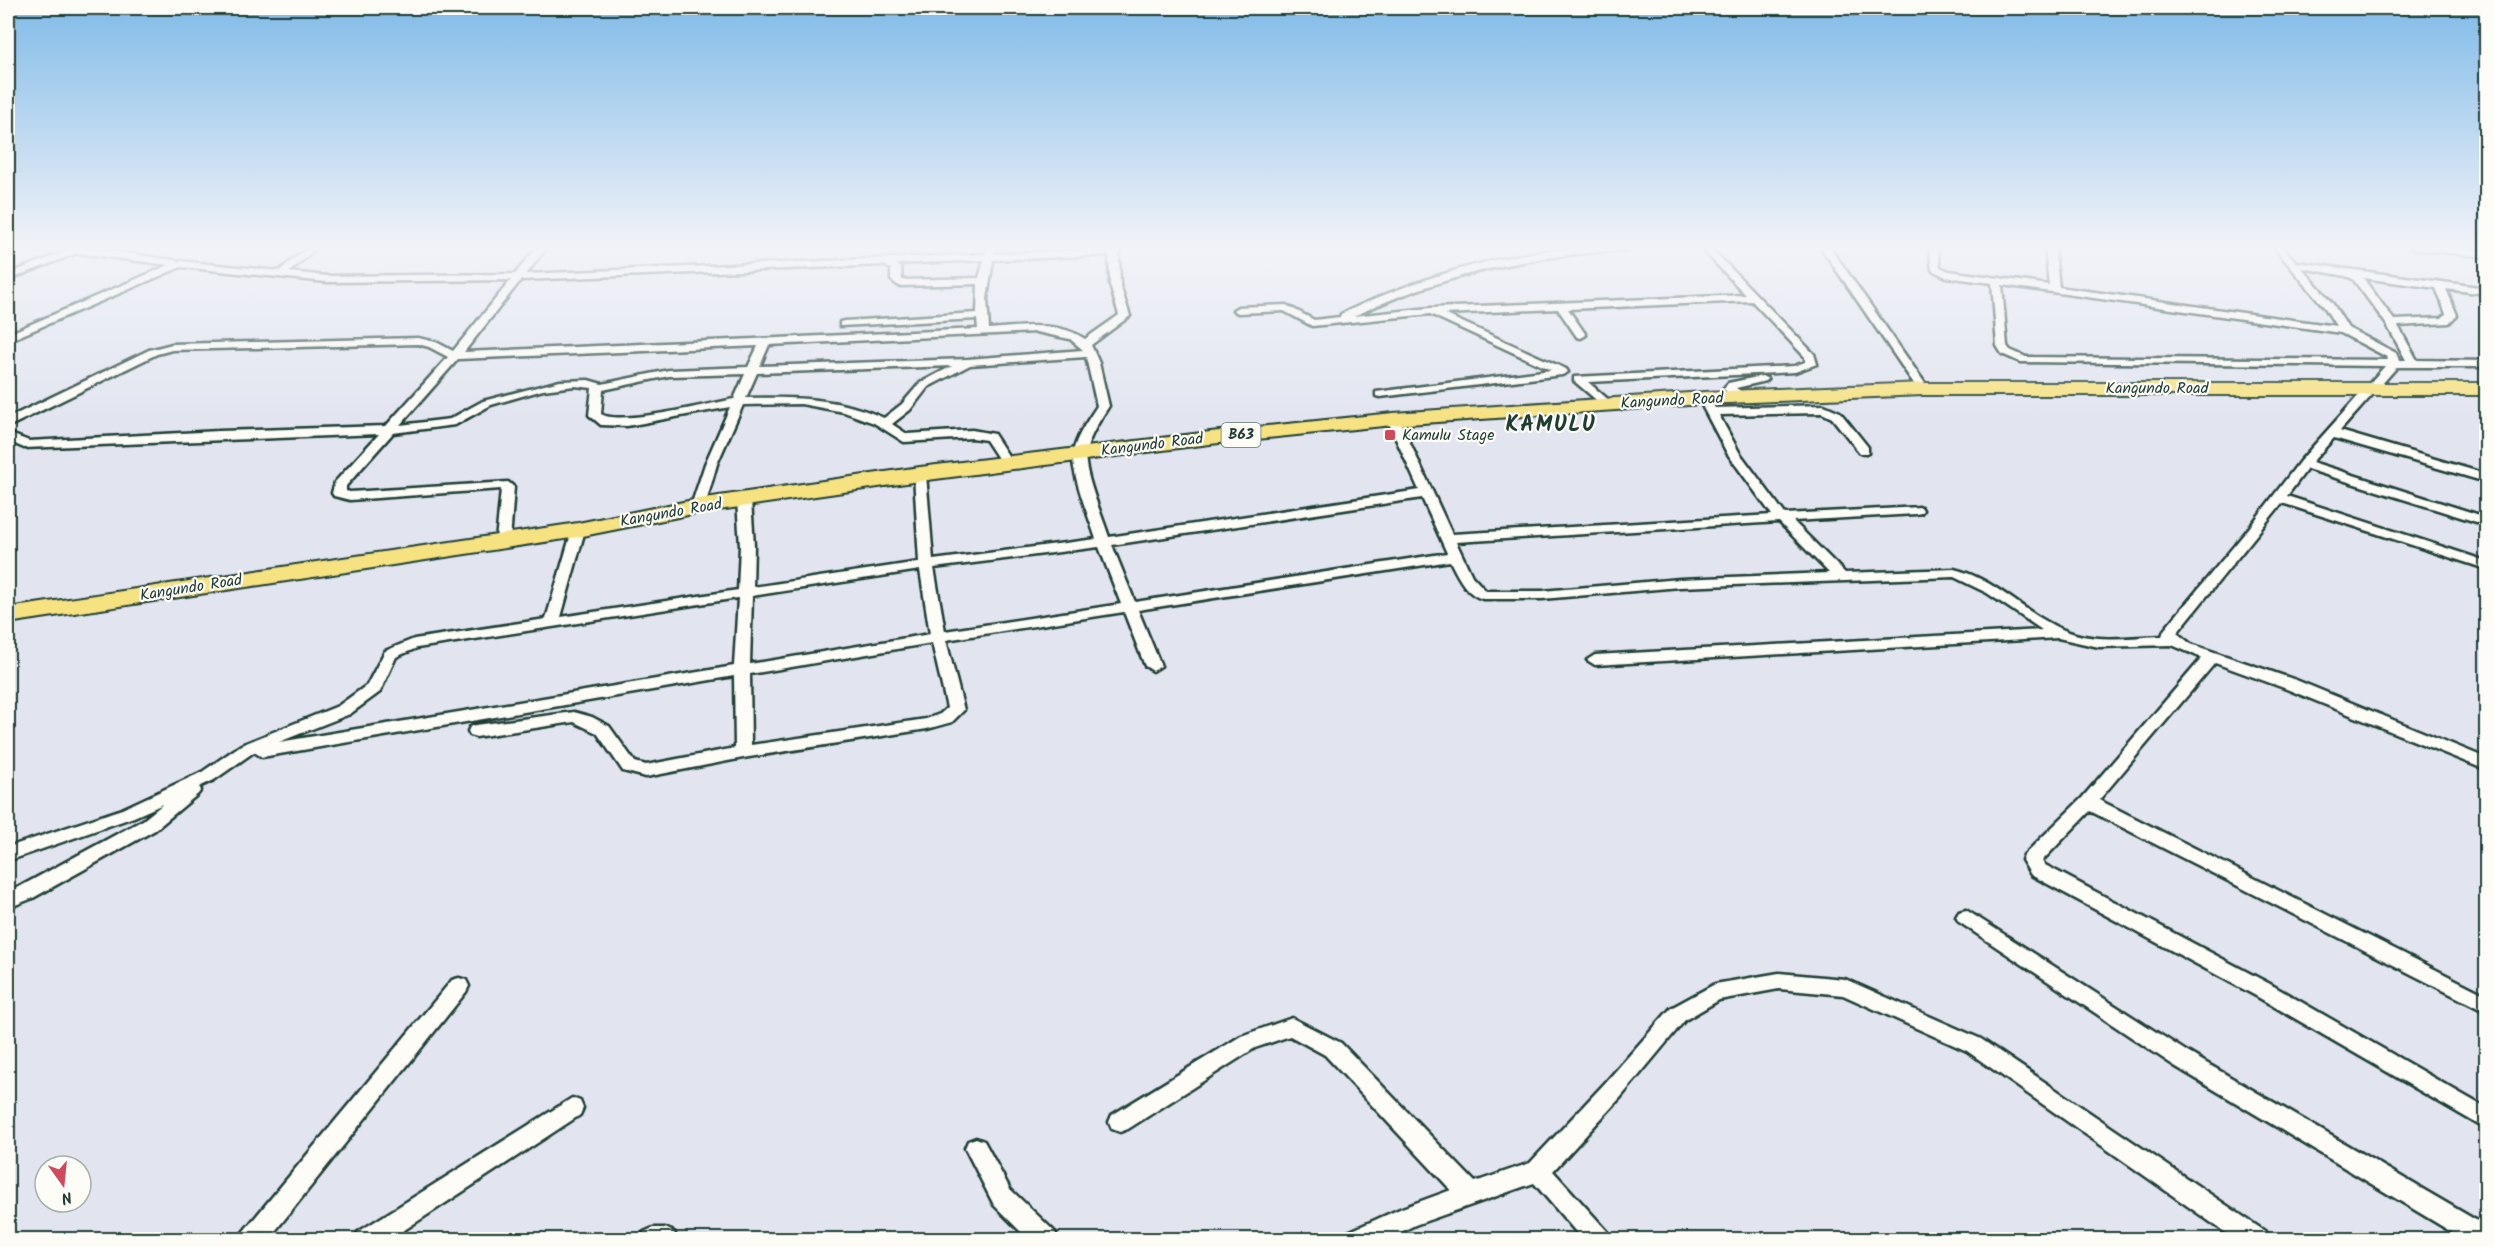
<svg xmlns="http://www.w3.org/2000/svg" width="2494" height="1247" font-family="Kalam,sans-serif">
<rect width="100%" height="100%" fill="#e2e5f0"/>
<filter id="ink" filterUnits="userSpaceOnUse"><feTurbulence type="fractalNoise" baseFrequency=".0167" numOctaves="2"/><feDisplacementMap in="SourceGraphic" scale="12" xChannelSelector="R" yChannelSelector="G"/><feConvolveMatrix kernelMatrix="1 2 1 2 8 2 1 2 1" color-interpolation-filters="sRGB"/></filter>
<g filter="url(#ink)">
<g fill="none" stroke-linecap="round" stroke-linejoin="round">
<g stroke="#1f3d34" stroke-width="5">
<path id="minor" d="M79 246 179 261 279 271 310 246H319L289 272 327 276 515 274 538 246H548L526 274 985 254 989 246H997L995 254 1111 249 1116 246H1125L1119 253 1120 285 1130 316 1091 345 1099 363 1109 406C1100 420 1090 435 1086 452 1082 469 1103 518 1109 537L1419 490 1387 419 1393 415 1399 419 1452 534 1772 515 1727 453 1698 398 1700 396H1708L1715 408 1824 405 1840 412 1868 447V453H1860L1832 418 1822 413 1719 415 1739 452 1785 514 1921 507 1923 510 1921 513 1916 514 1793 521 1845 573 1954 569C2000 580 2030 621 2075 634 2102 642 2134 637 2162 636L2164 630 2249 528 2300 461 2385 366 2020 362 2002 354 1997 346 1992 283 1946 277 1932 270 1929 246H1937L1940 267 1949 271 2049 285 2045 246H2054L2059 287 2336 326 2325 308 2273 246H2282L2296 262 2486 288V294L2446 289 2457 315 2449 323 2398 326 2417 360 2486 361V367H2397L2340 431 2486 474V482L2334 438 2312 462 2486 517V525L2307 469 2287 496 2486 561V569L2282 503 2177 633 2191 644 2296 680 2486 758V770L2284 688 2215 663 2099 800 2486 995V1012L2090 811 2042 861 2045 865 2270 984 2486 1108V1129L2256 996 2031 875 2022 860 2024 855 2082 798 2202 658 2172 645 2099 647 2058 638 1595 665 1587 660 1595 655 2042 630 1987 593 1954 577 1680 587 1542 599H1483C1466 595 1457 575 1450 561L1138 610 1161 666 1153 671 1145 666 1124 612 946 640 964 710 952 722 927 729 743 758 646 777 623 771 597 733 574 722 476 737 470 735 468 731 470 727 476 725 574 712 592 717 609 726 635 762 646 765 735 748 734 676 262 757 254 752 214 780 199 787 201 790 198 794 155 830 33 898 8 908V893L143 820 163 804 134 817 8 861V847L122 809 202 772 241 745 338 706 367 685 385 651 414 639 546 619 573 527H583L585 530 561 617 738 590 740 546 737 500 744 496 751 500 754 546 753 587 919 562 914 474 920 470 926 474 933 560 1096 539C1090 520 1070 470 1073 452 1077 435 1088 420 1097 406L1086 357 970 365 928 387 910 410 892 424 907 434 972 430 994 434 1013 463 1007 467 1003 466 986 440 972 438 904 442 874 423 844 412 801 404 743 405 717 464 705 506 698 510 691 506 705 464 730 407 627 426 601 425 589 415 592 388 575 386 543 390 491 405 455 425 393 433 346 486V491L350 492 508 482 514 487 510 541 503 545 496 541 501 489 350 500 334 496 332 493 335 482 379 434 24 448 8 441V433L29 441 219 431 386 426 448 357 429 347 418 344 172 350 157 354 12 425H8V418L149 350 172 344 418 338 436 342 453 351 511 280 327 282 181 267 8 341V334L169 265 77 253 8 280V274ZM1109 255 1110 285 1119 315 1085 339C1057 320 1021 327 989 329L987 299 993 260ZM984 260 979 278 902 280 901 268 896 264ZM883 265 891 269V280L899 286 978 284 977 313 844 321 840 322V326L977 319 978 329 464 352 521 280ZM2302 268 2346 276 2353 279 2387 325 2406 360H2399L2396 353 2348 328 2333 304ZM2363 278 2436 288 2446 314 2442 318 2394 320ZM2002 285 2341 333 2387 357 2388 360 2026 357 2010 350 2007 346ZM1036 332 1070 339 1083 350 968 359 760 366 769 345ZM758 346 748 367 669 370 602 384 588 380 560 381 483 401 450 419 400 425 458 359ZM952 366 920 383 902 404 884 418C837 397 795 397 746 398L757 373ZM745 374 734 399C708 404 619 426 601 414L603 390 669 376ZM1422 498 1447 553 1135 602 1112 545ZM1779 522 1829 573 1680 579 1542 591H1486L1472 576 1456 542ZM1099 547 1121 604 945 631 934 568ZM920 570 930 634 750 664 752 596ZM738 598 734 666 279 742 350 714 380 692 396 657 417 648ZM932 643 947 708 940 714 926 719 751 745 750 674Z
M1591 246H1652L1647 249C1545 252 1447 272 1354 316L1430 308 1746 295 1699 246H1709L1814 354 1817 364 1795 372 1588 382 1611 402 1613 405 1607 409 1574 381V377L1794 366 1805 362V357L1752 301 1568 309 1586 335 1581 338 1577 337 1558 309 1444 314 1566 369 1568 372 1562 375 1380 397 1376 396V392L1551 370 1430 314 1312 326 1284 311 1238 313 1233 310 1238 307 1286 305 1314 320 1340 317 1341 314C1419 277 1504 252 1591 246Z
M1820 246H1829L1929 389 1927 391H1919Z
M2409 246H2437L2486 251V257L2414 249Z
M1762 376 1768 379 1766 381 1736 388 1747 395V399H1739L1723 389 1728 383Z
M1966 910 2189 1053 2486 1226V1240H2465L2173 1065 1959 922 1956 917 1959 912Z
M1779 973 1845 979 1981 1039 2266 1232 2269 1240H2236L1967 1051 1843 995 1779 989 1719 1000 1685 1020 1621 1097 1553 1171 1608 1232 1611 1240H1583L1534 1183 1415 1225 1385 1240H1345L1348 1232 1402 1208 1451 1190 1325 1055 1290 1036 1255 1048 1128 1129 1120 1132 1112 1129 1109 1122 1112 1115 1241 1036 1292 1018 1341 1043 1475 1182 1530 1163 1605 1083 1671 1008 1715 984Z
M459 978 466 980 469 986 466 992 268 1240H240L243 1232 452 980Z
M572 1098 580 1101 583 1108 580 1115 389 1240H355L358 1232Z
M976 1138 984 1141 1010 1189 1055 1232 1058 1240H1029L994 1205 965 1148 968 1141Z
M653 1228H665L674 1232 677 1240H641L644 1232Z"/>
</g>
<g stroke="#1f3d34" stroke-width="4">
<path id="trunk" d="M1923 383H2486V395H1923L1704 404 1393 425 1210 444 920 481 698 513 578 537 8 623V608L578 523 698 499 920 467 1210 432 1393 413 1704 392Z"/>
</g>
<use href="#minor" fill="#fdfcf7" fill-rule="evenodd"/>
<use href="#trunk" fill="#f6e281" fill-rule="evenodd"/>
</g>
</g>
<linearGradient id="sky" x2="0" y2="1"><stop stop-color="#81bbe8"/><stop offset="0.59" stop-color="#f2f3f8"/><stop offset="1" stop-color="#f2f3f8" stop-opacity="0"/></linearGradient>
<rect width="2494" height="420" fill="url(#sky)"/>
<rect fill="#d1495b" stroke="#fdfcf7" stroke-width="2" x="1384" y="429" width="12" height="12" rx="3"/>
<g text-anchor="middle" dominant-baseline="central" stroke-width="4.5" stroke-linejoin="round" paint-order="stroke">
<rect fill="#fdfcf7" stroke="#62766e" stroke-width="1.5" x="1221.5" y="423" width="39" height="24" rx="4.5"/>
<g font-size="15" font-weight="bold" fill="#1f3d34">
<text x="1241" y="435">B63</text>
</g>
<g font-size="16" fill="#1f3d34" stroke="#fdfcf7">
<text x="2157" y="388">Kangundo Road</text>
<text transform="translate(1672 401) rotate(-3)">Kangundo Road</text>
<text transform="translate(1152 445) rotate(-7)">Kangundo Road</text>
<text transform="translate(671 513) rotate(-10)">Kangundo Road</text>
<text transform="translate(191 588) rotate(-9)">Kangundo Road</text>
</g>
<g font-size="16" fill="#1f3d34" stroke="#fdfcf7" text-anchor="start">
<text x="1402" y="435">Kamulu Stage</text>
</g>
<g font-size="22" font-weight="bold" letter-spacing="1.5" fill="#1f3d34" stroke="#fdfcf7">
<text x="1551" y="425">KAMULU</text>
</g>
</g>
<rect width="2494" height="1247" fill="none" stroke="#fdfcf7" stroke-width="30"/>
<rect x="15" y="15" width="2464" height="1217" fill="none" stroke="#1f3d34" stroke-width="2" filter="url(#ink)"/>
<g transform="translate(63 1184) rotate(165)"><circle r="28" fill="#fdfcf7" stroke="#a4b0a9" stroke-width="1.5"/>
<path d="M0-4.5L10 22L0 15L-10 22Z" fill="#d1495b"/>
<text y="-9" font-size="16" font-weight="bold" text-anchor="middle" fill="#1f3d34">N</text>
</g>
</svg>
